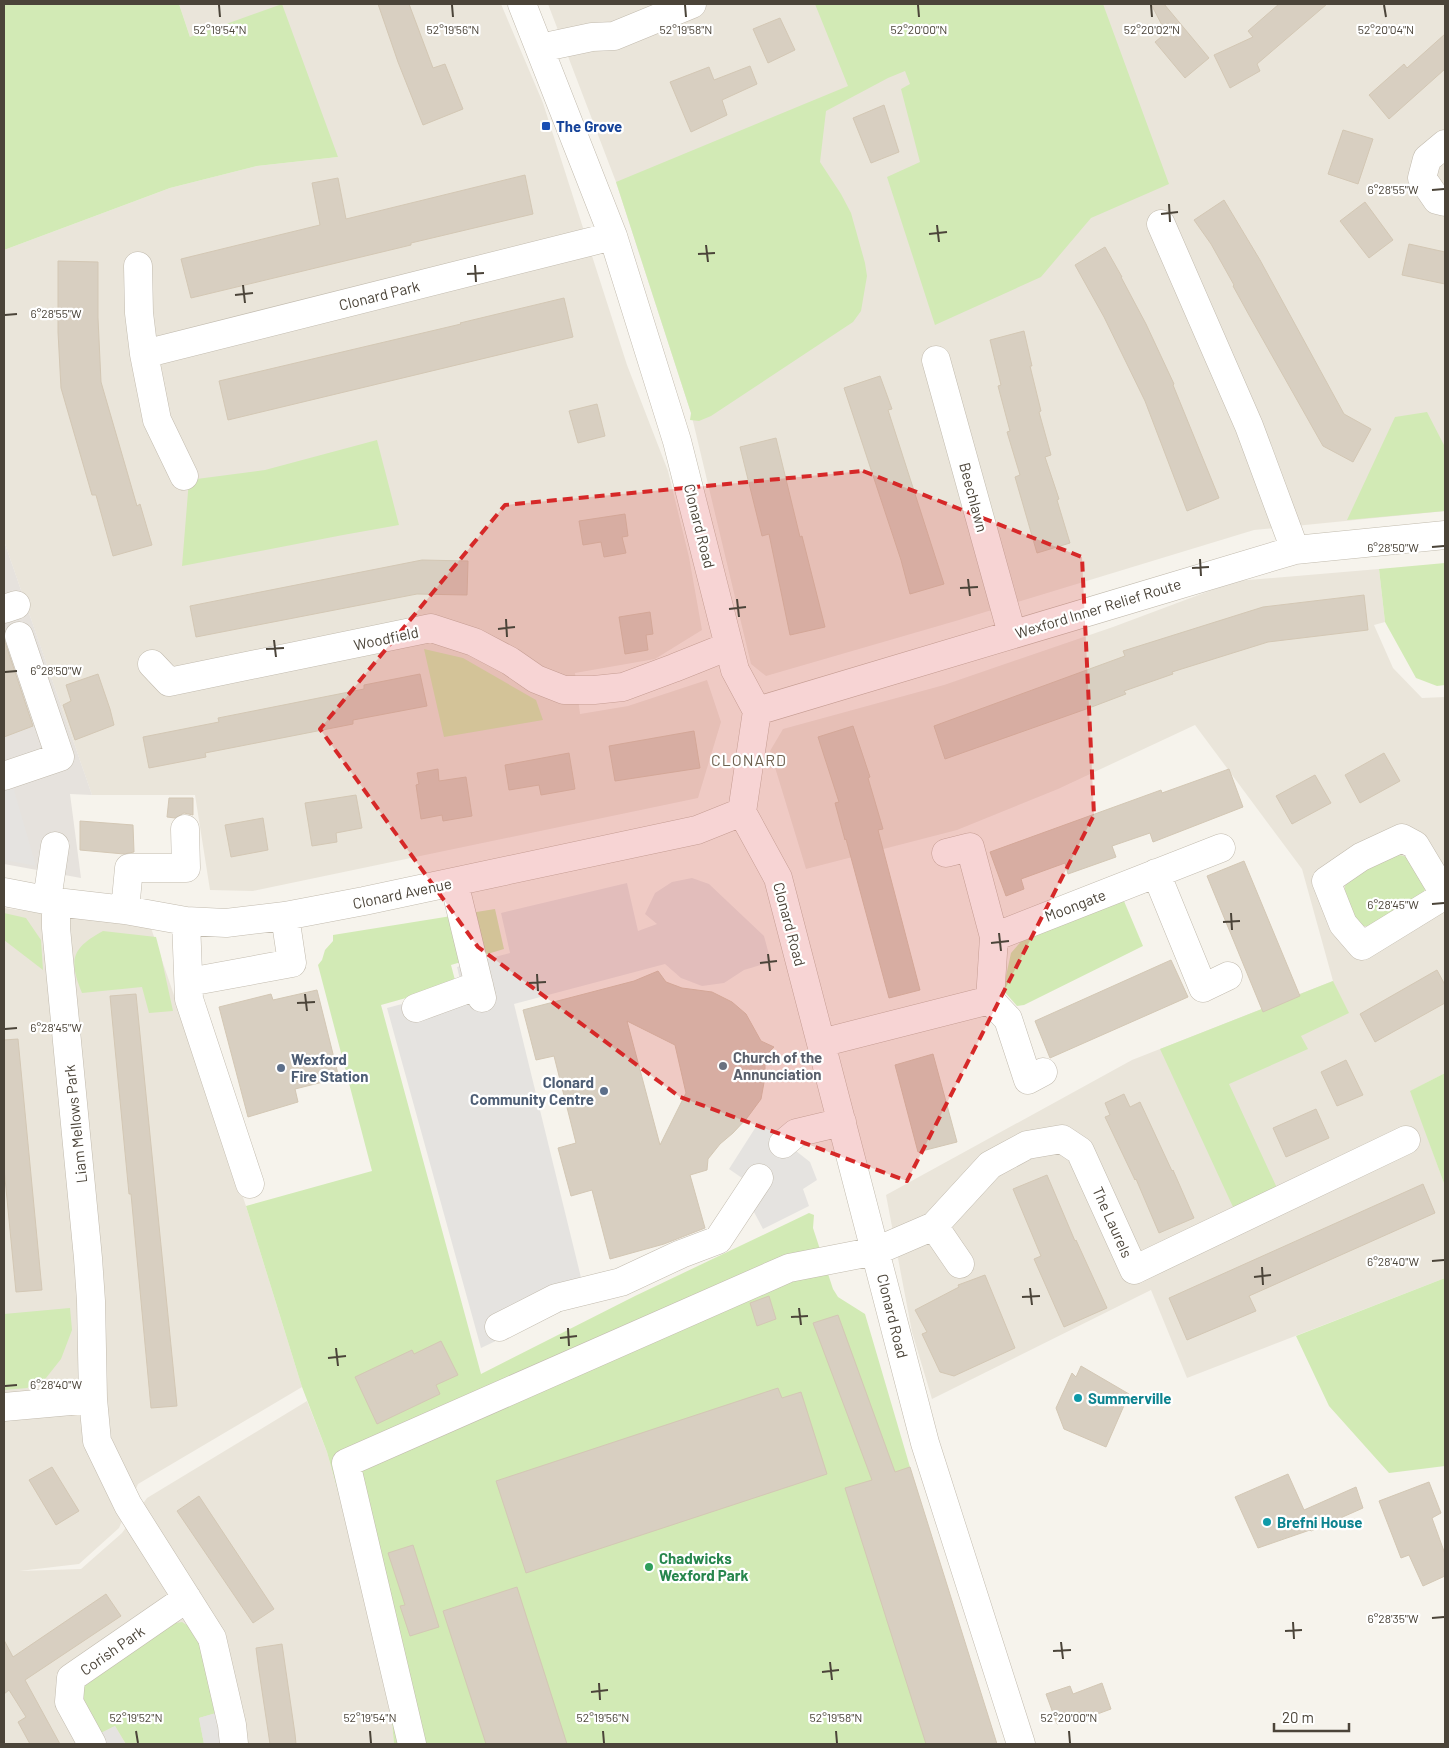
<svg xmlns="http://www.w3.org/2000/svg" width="1449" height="1748" font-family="Barlow,sans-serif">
<rect width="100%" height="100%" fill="#f6f3ec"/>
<path fill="#eae5da" d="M179 4H501L543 103 627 365 668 471 689 557 702 630 655 659 575 673 580 714 628 706 707 680 721 722 698 798 253 891 210 890 195 795H92L4 541V250L170 188 257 166 338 157 190 37Z
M548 4H1445V511L1254 530 959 620 766 676 751 664 691 413 616 182Z
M1379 569 1385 622 1374 625 1393 668 1422 698 1445 697V1073L1411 1091 1445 1186V1278L1187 1378 1151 1290 932 1399 912 1332 886 1195 1132 1060 1333 981 1302 869 1195 725 1058 789 957 830 806 869 770 751 783 729 944 685 1113 627 1236 581Z
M4 908 151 928 246 1206 302 1387 138 1484 119 1528 79 1564 19 1571 81 1569 122 1533 147 1498 307 1401 327 1452 387 1667 394 1744H4Z"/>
<path fill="#e6e2dd" d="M4 541 92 795 70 794 81 878 4 864Z"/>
<path fill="#d2eab5" d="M4 4H179L190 37 282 4 338 157 257 166 170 188 4 250Z
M815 4H1103L1169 184 1091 218 1041 277 935 325 887 177 920 162 901 89 910 84 905 71 888 78 826 111 820 162 841 194 851 213 865 263 867 276 861 311 853 322 711 416 699 421 690 420 691 413 616 182 848 86Z
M1427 412 1445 447V511L1347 520 1395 417Z
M377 440 399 525 343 535 182 566 189 480 265 470Z
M1445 563V685L1437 686 1416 678 1385 622 1379 569Z
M424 649 463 658 536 700 543 720 444 737Z
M1394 854 1408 857 1426 882 1423 900 1375 926H1362C1347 910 1341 903 1346 882Z
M1121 894 1143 946 1024 1005 1017 1006 1003 990 1011 953 1025 937Z
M495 909 504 949 451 965 456 984 381 1005 481 1374 635 1296 809 1213 814 1215 813 1228 833 1289 838 1297 865 1314 977 1695 994 1744H394L387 1667 327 1452 302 1387 246 1206 372 1171 318 965 322 960 325 950 333 941V935Z
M4 913 26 918 41 940 43 970 4 940Z
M103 931 156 937 161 956 173 1011 149 1013 142 987 82 993C68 959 72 948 103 931Z
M1333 981 1349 1013 1301 1036 1308 1049 1229 1084 1277 1188 1233 1207 1160 1049Z
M1445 1073V1186L1410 1091Z
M1445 1278V1466L1389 1473 1329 1406 1296 1336Z
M70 1308 72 1330 61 1359 46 1378 27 1388 4 1390V1314Z
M182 1622 199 1633 216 1713 199 1718 204 1744H126L115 1726 97 1735 85 1713 83 1687 170 1624Z"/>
<path fill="#e5e3e0" d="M11 780 36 866 4 860V783Z
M692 878 709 884 764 936 771 962 744 970 724 983 702 986 681 978 665 964 514 1004 586 1298 481 1348 387 1008 462 988 457 967 510 953 501 913 627 883 638 931 657 924 645 914 655 893 672 882Z
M759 1122 810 1162 817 1180 803 1189 809 1206 763 1229 754 1212 742 1178 729 1169Z
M216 1713 222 1744H204L199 1718Z
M115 1726 125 1744H102L97 1735Z"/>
<path fill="#d8cfc1" stroke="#d3c7b4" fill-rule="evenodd" d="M378 4H409L433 68 445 64 463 109 423 125 398 62Z
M1151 4H1164L1209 58 1185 78 1155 42 1166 33Z
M1279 4H1327L1257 64 1260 71 1230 88 1214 55 1253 37 1248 31Z
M780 18 795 50 768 63 753 29Z
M1445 34V69L1389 119 1369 95 1404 64 1407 68Z
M750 66 757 84 722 100 727 115 691 132 670 82 709 67 714 80Z
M884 105 899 152 871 163 853 118Z
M1343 130 1373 139 1358 184 1328 174Z
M525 175 533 214 411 243V245L191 298 181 259 320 225 312 183 338 178 346 219Z
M1224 200 1260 260 1344 414 1371 429 1353 462 1323 446 1249 315 1233 286 1234 285 1211 244 1194 220Z
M1365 202 1393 240 1369 258 1340 221Z
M1409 244 1445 252V284L1402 275Z
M1105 247 1122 277H1121L1146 324 1174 384 1173 385 1219 498 1187 511 1145 401 1104 317 1075 265Z
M58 261 98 262V318L101 382 137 506 140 504 152 545 113 556 96 495H92L61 388 58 332Z
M564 298 573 337 228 420 219 381 461 324 460 323Z
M1024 331 1032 366H1030L1041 411 1039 412 1051 455 1045 457 1059 499 1057 500 1070 543 1037 553 1015 477 1020 475 1007 432 1010 431 998 386 1001 385 990 340Z
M880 376 892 409 888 410 944 584 910 594 901 560 844 388Z
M597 404 605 436 578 443 569 411Z
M776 438 800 537 802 536 825 627 790 635 769 534 762 536 740 447Z
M625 514 628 536 622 537 626 553 604 557 601 542 583 545 579 521Z
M422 560 468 561 467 595 417 594 196 637 190 606Z
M1364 595 1368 630 1268 642 1172 672 1173 674 1124 691 1126 694 1089 708 945 759 934 726 1125 656 1123 651 1263 607Z
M650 612 653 634 646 635 648 650 625 654 619 617Z
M4 639 33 726 4 737Z
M98 674 110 709 114 725 75 740 63 705 71 701 66 685Z
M420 674 427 706 353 720V724L205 753 206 757 149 768 143 737 219 722 218 718 364 689V685Z
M853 726 870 777 868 778 883 829 878 830 920 990 889 998 846 839 845 840 835 803 839 802 818 737Z
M694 731 700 768 615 781 609 746Z
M569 753 575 789 541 795 539 785 509 790 505 765Z
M1384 753 1400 781 1360 803 1345 775Z
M438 769 439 781 466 777 472 816 443 821 442 815 421 819 416 785 419 784 417 773Z
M1229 769 1243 807 1153 842 1150 833 1112 846 1116 857 1068 874 1065 863 1021 879 1024 889 1006 896 990 852 1161 790 1162 793Z
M1315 775 1331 803 1292 824 1276 796Z
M356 795 362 828 336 833 337 842 312 846 305 803Z
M169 798H193V815L184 813 175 818 167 817Z
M263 818 268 850 231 857 225 825Z
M80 821 133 825 134 852 124 854 80 850Z
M1244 861 1300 996 1263 1012 1207 876Z
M1171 960 1188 997 1050 1058 1035 1021Z
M1437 970 1445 985V1003L1375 1042 1360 1014Z
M658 971 666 982 682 988 712 992 732 1002 746 1014 761 1041 774 1047 765 1056V1077L761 1099 747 1118 733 1133 720 1144 708 1159 707 1170 690 1175 705 1228 664 1244 610 1259 592 1190 571 1196 558 1148 576 1143 554 1056 536 1060 523 1010 634 981ZM627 1021 675 1045 686 1093 660 1145Z
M317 990 339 1078 295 1089 298 1102 248 1117 219 1007 271 994 273 1000Z
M136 994 177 1406 151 1408 131 1194H129L110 996Z
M18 1039 42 1290 16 1292 4 1168V1040Z
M933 1054 957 1142 918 1152 895 1065Z
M1346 1060 1363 1095 1337 1106 1321 1072Z
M1124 1094 1130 1107 1140 1102 1172 1171 1173 1170 1194 1218 1159 1233 1136 1179 1135 1180 1105 1117 1110 1115 1105 1103Z
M1316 1109 1329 1138 1286 1157 1273 1128Z
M1047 1175 1075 1241 1076 1240 1107 1308 1064 1327 1034 1259 1041 1256 1013 1189Z
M1423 1184 1435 1213 1249 1296 1256 1311 1187 1340 1169 1298Z
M985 1275 1015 1348 954 1376 940 1372 922 1334 927 1332 915 1310 959 1287 958 1285Z
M769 1296 776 1319 757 1326 750 1303Z
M838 1315 895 1472 910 1467 997 1744H926L845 1488 872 1480 813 1323Z
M441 1341 458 1375 436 1385 440 1394 377 1424 355 1377 412 1350 414 1354Z
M1081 1366 1129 1394 1106 1447 1064 1429 1056 1408 1072 1373 1076 1377Z
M778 1388 782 1398 801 1392 827 1474 526 1573 496 1481Z
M52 1467 79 1511 56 1525 29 1480Z
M1288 1474 1304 1510 1356 1487 1363 1508 1311 1531 1310 1530 1258 1548 1235 1497Z
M1429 1482 1441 1513 1432 1518 1445 1554V1576L1423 1586 1409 1555 1401 1558 1379 1501Z
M199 1496 274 1609 253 1623 177 1511Z
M413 1545 439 1627 410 1636 400 1606 405 1605 388 1553Z
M517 1587 567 1744H486L443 1611Z
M106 1594 121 1616 25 1680 60 1744H30L18 1722 26 1717 9 1690 4 1694V1640L13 1657Z
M282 1644 295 1734 296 1744H270L259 1671 256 1648Z
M1102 1683 1111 1709 1081 1720 1079 1716 1057 1724 1046 1694 1070 1686 1073 1694Z"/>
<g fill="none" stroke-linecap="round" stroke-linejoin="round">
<g stroke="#c2bbae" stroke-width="29">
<path id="minor" d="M522 4 613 236 677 441 735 670 757 711 742 812 778 878 925 1443 1021 1744
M540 48 592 37 614 36 692 4
M1445 144 1427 159 1422 178 1437 200 1445 202
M1161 224 1249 426 1295 550
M138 266 139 313 144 354 157 420 184 476
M144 354 613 236
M936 360 1012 634
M4 609 16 605
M152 664 169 682 431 628 474 642 510 661 536 679 564 690H594L623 687 674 668 729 646
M757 711 1295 550 1445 535
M4 776 60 757 19 636
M1402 838 1415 845 1445 895 1362 946 1343 924 1326 881 1361 857Z
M946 853 970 847 994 937 990 1000 1008 1019 1028 1080 1043 1072
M1156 873 1203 988 1228 976
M454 882 482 998
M4 892 56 902 125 910 186 921 226 923 285 916 364 901 697 830 742 812
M47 900 55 846
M56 902V928L88 1258 91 1301 93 1399 97 1441 128 1505 212 1638 232 1725 234 1744
M125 910 129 868H186L185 829
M186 921 189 999 250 1184
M994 937 1221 848
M189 982 292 963 285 916
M416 1008 479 985
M821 1043 990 1000
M783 1144 796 1133 842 1122
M934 1226 960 1264
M499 1327 556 1298 621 1282 681 1254 718 1240 759 1178
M4 1407 93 1399
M92 1744 69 1702 71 1678 187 1598
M412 1744 346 1463 789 1268 876 1251 934 1226 990 1165 1027 1145 1062 1139 1080 1151 1134 1270 1406 1140"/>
</g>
<use href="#minor" stroke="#fff" stroke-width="28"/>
</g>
<path fill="#d62828" fill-opacity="0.2" stroke="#d62828" stroke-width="4" stroke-dasharray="10 6" stroke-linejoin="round" d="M863 471 1082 557 1094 815 907 1181 680 1097 478 947 320 729 505 505Z"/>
<path fill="none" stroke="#4b4439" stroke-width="2" d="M219 5 220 17M452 5 453 17M685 5 686 17M918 5 919 17M1151 5 1152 17M1384 5 1386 17M1432 190 1444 189M1169 204 1170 222M1161 214 1178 212M937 225 939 242M929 234 947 232M706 245 708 262M698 254 715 253M475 265 476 282M467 274 484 273M243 285 245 303M235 295 253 293M5 315 17 314M1432 547 1444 546M1200 559 1201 576M1192 568 1209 567M968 579 970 596M960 588 978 587M737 599 739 617M729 609 746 607M506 619 507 637M498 629 515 627M274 640 276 657M266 649 284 648M5 672 17 671M1432 904 1444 903M1231 913 1232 930M1223 922 1240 921M999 933 1001 951M991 943 1009 941M768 954 770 971M760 963 777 961M537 974 538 991M529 983 546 982M305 994 307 1011M297 1003 315 1002M5 1029 17 1028M1432 1261 1444 1260M1262 1267 1263 1285M1254 1277 1271 1275M1030 1288 1032 1305M1022 1297 1040 1296M799 1308 801 1325M791 1317 808 1316M568 1328 569 1346M560 1338 577 1336M336 1348 338 1366M328 1358 346 1356M5 1386 17 1385M1432 1618 1444 1617M1293 1622 1294 1639M1285 1631 1302 1630M1061 1642 1063 1659M1053 1651 1071 1650M830 1662 832 1680M822 1672 839 1670M599 1683 600 1700M591 1692 608 1690M136 1731 138 1743M370 1731 371 1743M603 1731 604 1743M836 1731 837 1743M1069 1731 1070 1743"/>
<rect fill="#1a4fb4" stroke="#fff" stroke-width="2" x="541" y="121" width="10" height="10" rx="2.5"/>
<circle fill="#6b7280" stroke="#fff" stroke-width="2" cx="723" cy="1066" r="5"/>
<g fill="#5c6f8a" stroke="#fff" stroke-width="2">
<circle cx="281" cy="1068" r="5"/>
<circle cx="604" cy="1091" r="5"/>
</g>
<g fill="#0f9aa8" stroke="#fff" stroke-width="2">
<circle cx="1078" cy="1398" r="5"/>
<circle cx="1267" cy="1522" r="5"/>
</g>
<circle fill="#2e9e5b" stroke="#fff" stroke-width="2" cx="649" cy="1567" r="5"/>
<g text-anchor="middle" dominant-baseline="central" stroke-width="4.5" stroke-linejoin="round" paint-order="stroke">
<g font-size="15" font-weight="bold" fill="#164399" stroke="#fff" text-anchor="start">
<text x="556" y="126">The Grove</text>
</g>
<g font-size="15" fill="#4b4439" stroke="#fff">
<text transform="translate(379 295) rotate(-14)">Clonard Park</text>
<text transform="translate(974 497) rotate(75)">Beechlawn</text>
<text transform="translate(700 526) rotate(76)">Clonard Road</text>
<text transform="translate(1098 608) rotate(-17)">Wexford Inner Relief Route</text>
<text transform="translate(386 638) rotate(-12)">Woodfield</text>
<text transform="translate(402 893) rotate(-12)">Clonard Avenue</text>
<text transform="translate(1075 905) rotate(-21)">Moongate</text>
<text transform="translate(790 924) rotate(75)">Clonard Road</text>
<text transform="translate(75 1124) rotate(-96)">Liam Mellows Park</text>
<text transform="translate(1113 1222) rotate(66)">The Laurels</text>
<text transform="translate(893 1316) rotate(76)">Clonard Road</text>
<text transform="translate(112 1650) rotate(-35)">Corish Park</text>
</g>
<g font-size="15" font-weight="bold" fill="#5b616d" stroke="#fff" text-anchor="start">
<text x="733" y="1057">Church of the<tspan x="733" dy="17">Annunciation</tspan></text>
</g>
<g font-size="15" font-weight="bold" fill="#4e5e75" stroke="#fff" text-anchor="start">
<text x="291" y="1059">Wexford<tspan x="291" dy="17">Fire Station</tspan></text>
<text x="594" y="1082" text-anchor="end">Clonard<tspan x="594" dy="17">Community Centre</tspan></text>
</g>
<g font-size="15" font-weight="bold" fill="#0d838f" stroke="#fff" text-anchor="start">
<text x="1088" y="1398">Summerville</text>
<text x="1277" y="1522">Brefni House</text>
</g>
<g font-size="15" font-weight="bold" fill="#27864d" stroke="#fff" text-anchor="start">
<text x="659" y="1558">Chadwicks<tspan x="659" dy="17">Wexford Park</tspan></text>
</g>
<g font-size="16" letter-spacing="1" fill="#6e6250" stroke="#fff">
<text x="749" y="759">CLONARD</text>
</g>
</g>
<g font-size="12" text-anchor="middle" fill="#4b4439" stroke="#fff" stroke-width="4.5" stroke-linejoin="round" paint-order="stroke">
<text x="1386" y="34">52°20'04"N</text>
<text x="220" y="34">52°19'54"N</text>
<text x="453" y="34">52°19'56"N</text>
<text x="686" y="34">52°19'58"N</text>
<text x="919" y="34">52°20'00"N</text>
<text x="1152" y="34">52°20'02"N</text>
<text x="1393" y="194">6°28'55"W</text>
<text x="56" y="318">6°28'55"W</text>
<text x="1393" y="552">6°28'50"W</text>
<text x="56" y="675">6°28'50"W</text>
<text x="1393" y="909">6°28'45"W</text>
<text x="56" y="1032">6°28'45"W</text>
<text x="1393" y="1266">6°28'40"W</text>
<text x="56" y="1389">6°28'40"W</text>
<text x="1393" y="1623">6°28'35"W</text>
<text x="136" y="1722">52°19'52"N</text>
<text x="370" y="1722">52°19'54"N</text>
<text x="603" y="1722">52°19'56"N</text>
<text x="836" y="1722">52°19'58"N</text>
<text x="1069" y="1722">52°20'00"N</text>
</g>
<rect width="1449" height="1748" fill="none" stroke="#4b4439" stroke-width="10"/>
<path d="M1274 1723v8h75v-8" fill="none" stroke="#4b4439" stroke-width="2.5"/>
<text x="1282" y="1723" font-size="15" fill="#4b4439" stroke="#ffffff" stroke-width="4" paint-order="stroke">20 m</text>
</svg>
